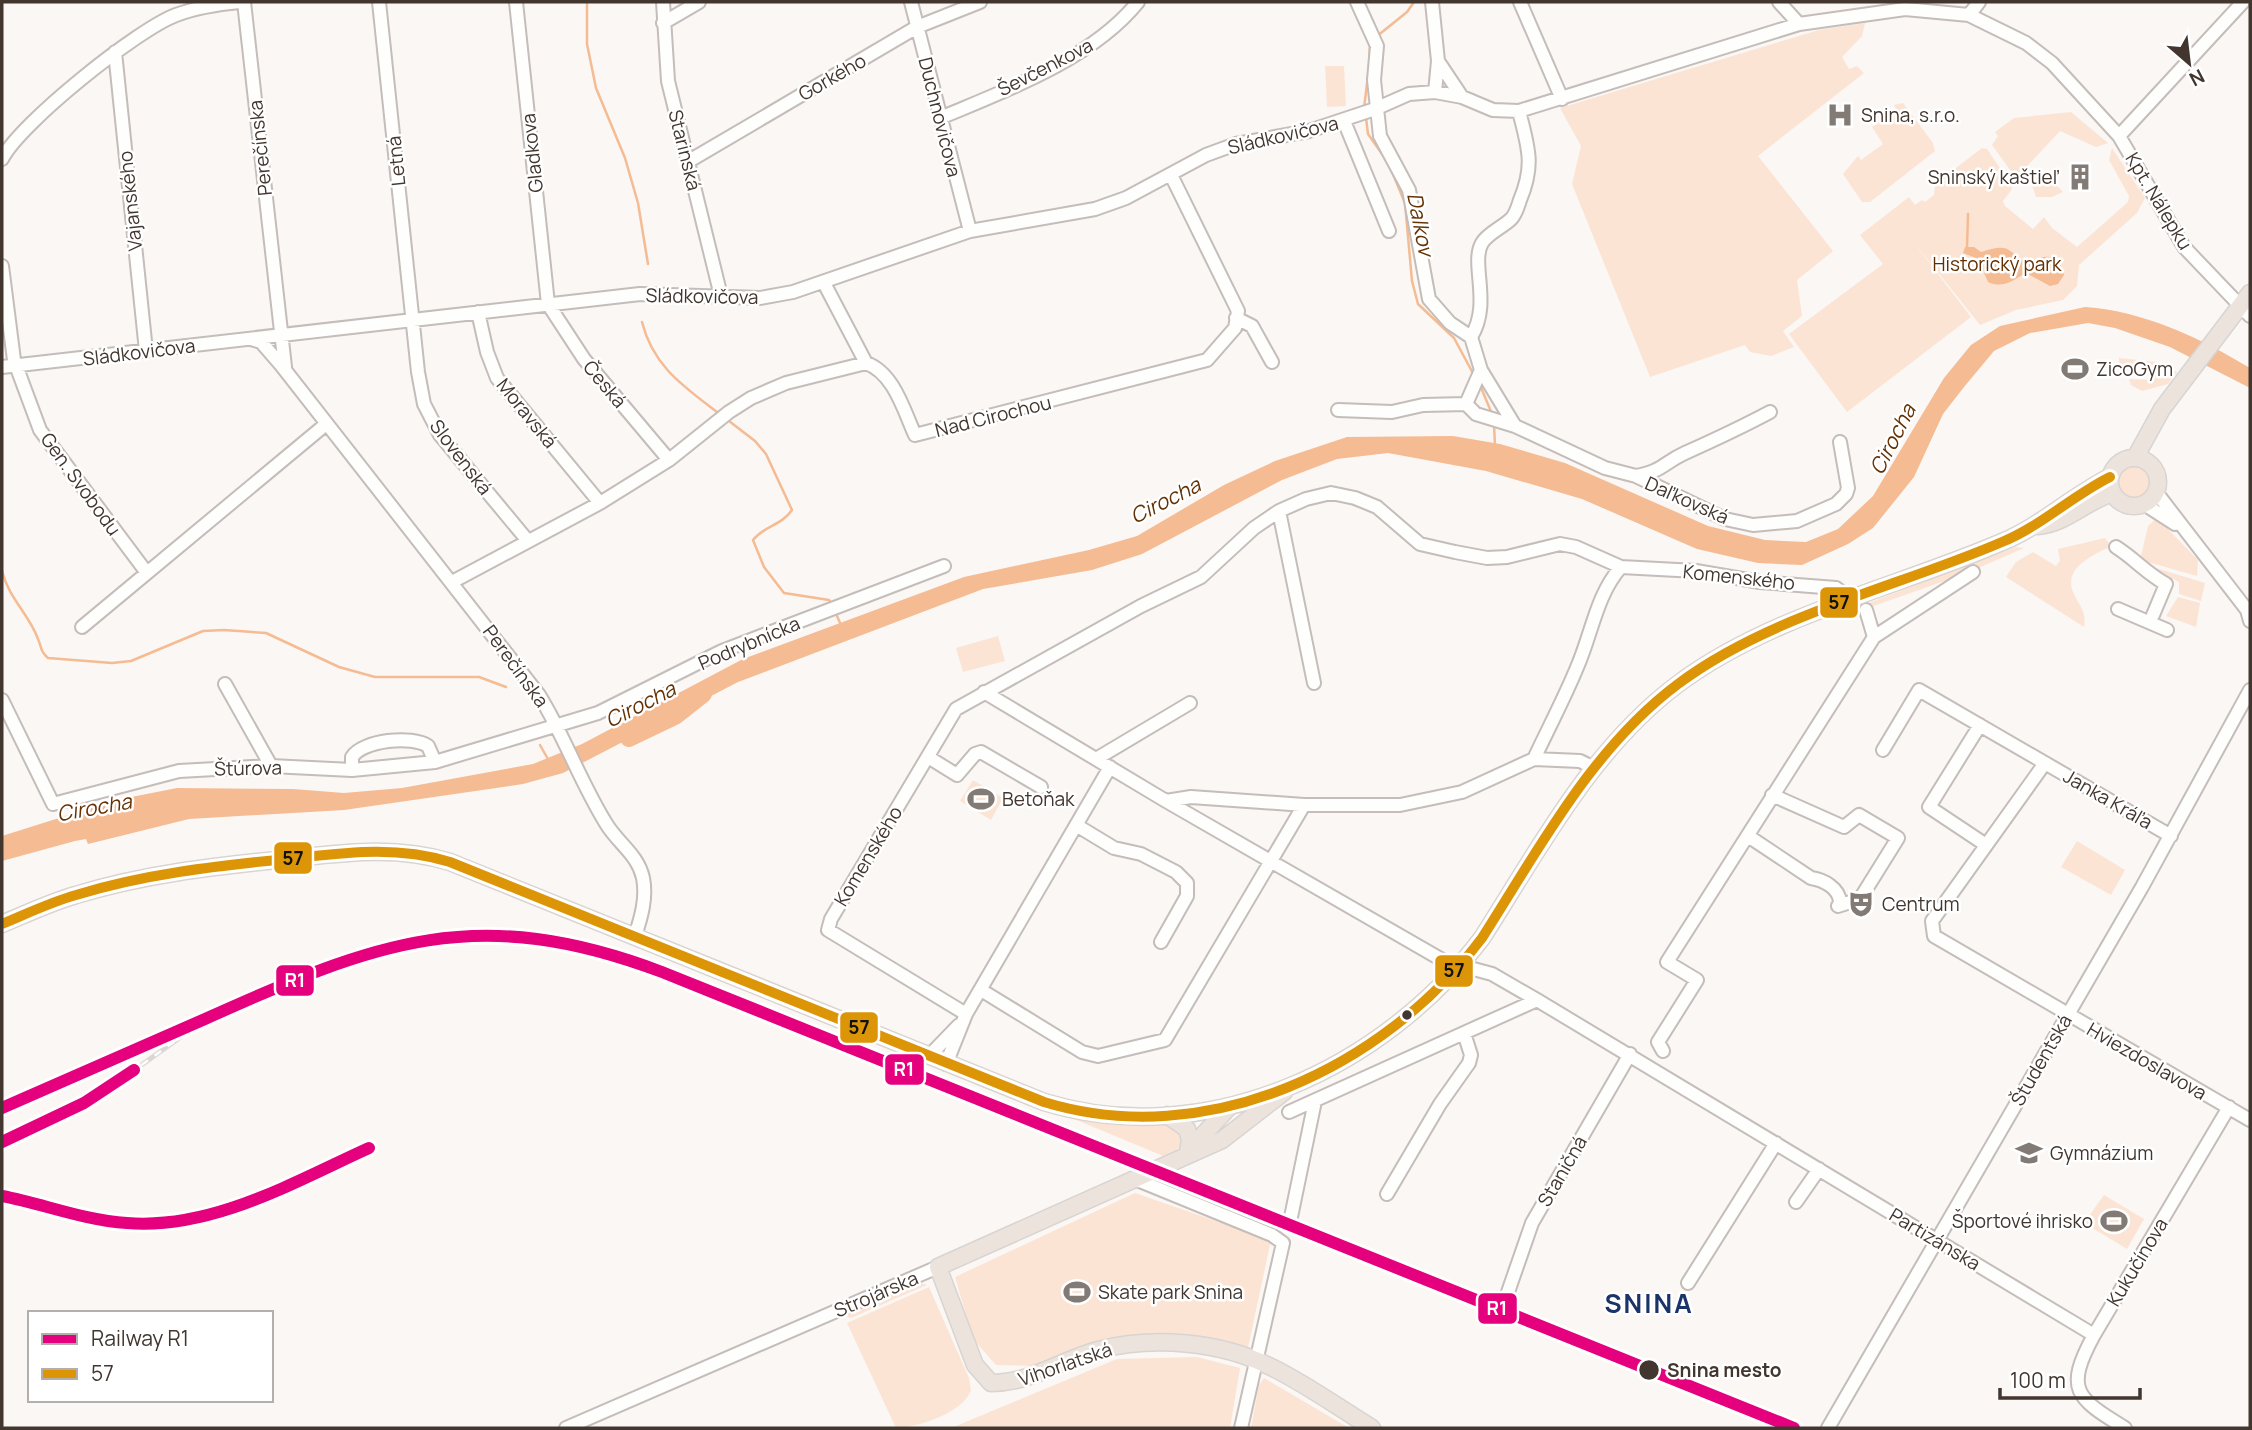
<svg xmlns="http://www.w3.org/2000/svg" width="2252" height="1430" font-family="Manrope,sans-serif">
<rect width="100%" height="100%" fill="#faf7f4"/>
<path fill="#fce4d5" d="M1865 23 1862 36 1842 57 1849 69 1857 66 1864 73 1758 156 1833 251 1797 280 1802 316 1783 331 1794 347 1771 356 1750 352 1745 345 1650 377 1572 184 1581 146 1560 108 1819 30Z
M1325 66H1344L1346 106 1327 107Z
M1903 103 1933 143 1935 151 1870 202H1862L1843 174 1858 156 1861 160 1883 144 1872 127 1896 109 1894 105Z
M2071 112 2108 143 2096 147 2060 131 2016 178 1992 145 1998 136 1995 132 2014 118Z
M1982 148 1987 149 2010 183 2012 189 2003 201 2005 206 2033 229 2044 217 2052 228 2077 247 2128 202 2129 196 2109 160 2112 148 2145 198 2137 213 2079 265 2077 286 2063 300 2016 310 1980 325 1912 240 1971 317 1847 412 1789 334 1883 264 1860 235 1909 197 1915 205 1922 200 1925 202 1934 195 1935 184Z
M2043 172 2063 192 2052 197H2036L2030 179 2033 173Z
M2119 358 2156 362 2177 372 2168 384 2142 391 2131 385 2129 379 2153 380 2154 367 2119 365Z
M2117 483a17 17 0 1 1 34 0a17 17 0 1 1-34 0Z
M2157 518 2198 560 2197 576 2144 561 2141 556 2148 526Z
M2105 538 2111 546C2094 555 2063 567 2073 592 2079 606 2087 611 2084 627L2006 577 2016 562 2033 552 2056 566 2060 561 2058 549Z
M2016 547 2024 548 1967 573 1868 608 1866 604Z
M2146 565 2205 583 2201 601 2179 594V582Z
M2178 597 2200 603 2196 627 2166 616Z
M998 636 1005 661 963 672 956 648Z
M973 780 1003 798 991 820 960 801Z
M2077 841 2125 870 2111 895 2061 867Z
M1062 1114 1165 1123 1181 1132 1182 1145 1168 1158Z
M1135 1193 1271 1240 1248 1348 1174 1333 1100 1342 1032 1366 996 1365 973 1339 955 1277Z
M2104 1195 2144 1219 2127 1249 2084 1223Z
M915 1281 927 1285 851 1318 847 1317V1313Z
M929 1287 969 1378 971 1390C963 1413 919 1427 896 1428L847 1323Z
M1197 1357 1240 1368 1230 1428H951L1117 1359Z
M1264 1378 1349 1428H1251L1259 1385Z"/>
<path fill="#f5bb93" d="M1965 247H1974L1981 252C2012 242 2005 251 2027 262 2044 256 2058 250 2064 275L2058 284 2050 286 2026 273C2013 280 2004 289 1988 282L1978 259 1963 253Z
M2085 307C2144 311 2200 338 2250 368V388L2170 347 2115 328 2088 323 2030 333 1994 351 1964 387 1943 414 1914 477 1873 528 1848 544 1802 565 1758 563 1697 549 1582 499 1486 471 1388 453 1337 459 1282 480 1142 554 1092 570 983 589 738 682 563 773 523 784 344 810 189 819 88 844 86 839 75 841 2 861V836L78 812 76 808 177 788 293 789 344 793 402 788 533 764 582 744 743 659 964 577 1089 550 1137 536 1224 485 1275 461 1347 437 1453 436 1500 444 1565 463 1708 526 1765 540 1806 542 1838 529 1873 496 1944 378 1971 345 2000 326Z"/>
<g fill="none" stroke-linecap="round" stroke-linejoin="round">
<path stroke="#f5bb93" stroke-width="2.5" d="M587 2V44L596 88 625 158 638 203 648 264
M1376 37 1407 12 1414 2
M1369 66 1370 45
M1364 108 1368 76
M1366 118 1368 134 1387 161
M1390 167 1405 203 1412 281 1418 304 1454 338 1475 377
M1967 247 1968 214
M642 322C653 366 683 386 717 412
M1480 385 1492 414
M729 421 755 441 766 454 792 510C781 526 765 525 753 540L764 567 784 593 829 600 832 604
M1494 424 1495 446
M2 571C9 599 29 614 38 639 42 648 40 651 48 658L112 663 131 661 203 631 224 630 266 633 339 667 375 677H479L506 687
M837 616 841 625
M540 745 549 761"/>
<path stroke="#f5bb93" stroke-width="18" d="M629 738 675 716 703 694"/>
<g stroke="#c4bdb9" stroke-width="16">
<path id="minor" d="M244 2 285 367
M379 2 418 372 424 404 440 435 528 541
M516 2 548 304 584 359 669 460
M663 2 668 81 721 296
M911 2 970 231
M1357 2 1377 46 1374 80 1380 136 1409 190 1429 299 1450 323 1471 337 1481 370 1515 426 1605 468 1636 476 1725 519 1753 525 1797 521 1836 504 1846 494 1848 488 1840 442
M1432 2 1438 61 1462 97
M1520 2 1562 99
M1779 2 1799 24
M1969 15 1979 2
M663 23 699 2
M115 52 146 351
M1435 92 1438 61
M940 118C1007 90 1092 59 1138 2
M1344 121 1389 231
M2119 136 2243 2
M2 159C19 124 138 29 176 15 197 7 218 4 240 2
M689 161 917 27 980 2
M2 266 14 360 40 430 147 573
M824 283 866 363
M478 312 487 352 497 378 600 503
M1236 318 1252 326 1272 362
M1471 337C1492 304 1470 263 1482 243 1488 233 1503 227 1511 219 1516 214 1518 206 1520 200 1535 164 1528 147 1519 111
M251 339 261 342 281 365 539 695C565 737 581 784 607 825 619 844 638 855 643 878 647 898 641 918 635 936
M2 367 640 294 760 298 793 292 970 231 1095 209 1126 198 1206 155 1236 144 1309 131 1375 109 1409 94 1435 92 1462 97 1493 110 1519 111 1799 24 1905 9 1969 15 2026 43 2052 63 2119 136 2184 247 2250 316
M1466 404 1481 370
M1338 410 1392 412 1423 405 1466 404 1476 414 1515 426
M1636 476C1663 471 1663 463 1685 453 1714 440 1742 427 1770 412
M2156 492 2247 610 2250 621
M2144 504 2175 524
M1279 511 1314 683
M2116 547C2135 559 2146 573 2166 584L2153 615
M452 582 600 503 669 460 729 412 751 398 786 383 866 363C894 373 904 411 915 435L1207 360 1235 328 1238 311 1171 175
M2118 609 2167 630
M82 627 325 425
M1874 637 1973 572
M225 684 271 766
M984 692 1166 801 1444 961 1492 974 1537 1000 2094 1335
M2 700 53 804 179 771 271 766 352 770 435 762 598 713 722 651 944 566
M1980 725 1929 807 1986 845
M1883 750 1919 690 2171 836
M928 757 957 775 975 754 981 752 1041 787
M1096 759 1190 703
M1534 759C1548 729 1565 697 1578 665 1592 632 1597 594 1621 567
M2045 763 1932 921 1934 936 2250 1120
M352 770V757C363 740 412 735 428 746L435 762
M1772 795 1844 827 1859 815 1898 838 1860 899 1838 906
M1166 801 1191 797 1304 805H1400L1462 792 1534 759 1580 761 1594 768
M1076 825 1114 848 1141 854 1176 872 1187 883V896L1161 942
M1748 836 1811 878C1824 880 1839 888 1840 902
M981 990 1082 1052 1098 1056 1165 1040 1304 805
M966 1014 828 930 831 919 956 709 1141 606 1201 577 1254 528 1279 511 1306 499 1331 493 1355 498 1377 507 1420 544 1455 552 1487 558 1507 557 1560 544 1576 547 1621 567 1696 571 1760 582 1836 588 1852 600
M1663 1051 1658 1042 1697 980 1667 962 1874 637 1866 610
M929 1056 959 1025
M946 1064 966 1014 1110 767
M1289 1112 1537 1000
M1135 1179 1272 1235 1283 1243 1241 1428
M1387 1194 1440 1104 1469 1063 1471 1055 1464 1033
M1796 1202 1819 1169
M1291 1217 1315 1101
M1688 1283 1776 1143
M1507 1295 1532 1223 1630 1054
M566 1428 938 1267
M1828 1428 2142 887 2250 690
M2125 1428C2076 1398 2064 1390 2094 1335L2229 1107"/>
</g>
<g stroke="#d8d4d1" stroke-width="19">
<path id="major" d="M2135 458 2162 409 2250 293
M2110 482a24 24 0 1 1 48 0a24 24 0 1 1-48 0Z
M2038 526C2065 524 2086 501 2113 493
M2 924C26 914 51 902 76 895 144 874 216 866 286 859 343 853 395 845 450 862L1044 1102C1207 1152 1384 1068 1482 938 1539 849 1592 748 1678 684 1770 615 1898 587 2002 542 2041 526 2072 496 2110 477
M1284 1092 1222 1140 938 1267 975 1365 991 1383C1031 1383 1061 1360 1098 1350 1153 1336 1220 1341 1271 1367 1306 1384 1339 1408 1372 1428
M1167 1115 1187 1129 1190 1140 1188 1152
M1190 1149 1229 1107"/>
</g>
<use href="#minor" stroke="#fefefd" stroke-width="12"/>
<use href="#major" stroke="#ece3dd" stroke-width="16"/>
<g stroke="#dad8d7" stroke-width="5">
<path id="rail" d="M2 1142 98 1096 199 1024
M2 1196C44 1204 83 1220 127 1223 212 1230 294 1182 369 1148"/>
</g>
<use href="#rail" stroke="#fff" stroke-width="2.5" stroke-dasharray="8" stroke-linecap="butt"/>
<g stroke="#fff" stroke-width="16">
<path id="bus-1" d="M2 924C26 914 51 902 76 895 144 874 216 866 286 859 343 853 395 845 450 862L1044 1102C1207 1152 1384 1068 1482 938 1539 849 1592 748 1678 684 1770 615 1898 587 2002 542 2041 526 2072 496 2110 477"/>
</g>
<use href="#bus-1" stroke="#dc9507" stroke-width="10"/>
<g stroke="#fff" stroke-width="18">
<path id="rail-1" d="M2 1108C70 1078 138 1049 205 1019 376 942 477 902 662 972L1794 1428
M2 1142 84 1103 134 1070
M2 1196C44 1204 83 1220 127 1223 212 1230 294 1182 369 1148"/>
</g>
<use href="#rail-1" stroke="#e5007d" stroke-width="12"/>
</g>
<defs>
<g id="hospital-bare" transform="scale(2.1)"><path d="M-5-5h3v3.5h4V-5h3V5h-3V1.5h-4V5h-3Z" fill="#827a74" stroke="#fff" stroke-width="2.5" paint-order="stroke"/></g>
<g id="building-bare" transform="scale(2.1)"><path d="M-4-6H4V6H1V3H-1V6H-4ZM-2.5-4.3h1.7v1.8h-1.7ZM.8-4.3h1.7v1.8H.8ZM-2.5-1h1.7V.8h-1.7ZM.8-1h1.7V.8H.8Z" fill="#827a74" stroke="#fff" stroke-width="2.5" paint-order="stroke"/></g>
<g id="stadium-bare" transform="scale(2.1)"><path d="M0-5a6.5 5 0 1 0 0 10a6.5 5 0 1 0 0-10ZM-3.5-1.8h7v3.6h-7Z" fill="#827a74" stroke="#fff" stroke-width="2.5" paint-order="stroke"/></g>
<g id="theatre-bare" transform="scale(2.1)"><path d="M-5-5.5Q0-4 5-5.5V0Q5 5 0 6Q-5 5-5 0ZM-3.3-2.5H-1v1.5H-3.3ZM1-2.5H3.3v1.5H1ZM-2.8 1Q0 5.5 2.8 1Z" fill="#827a74" stroke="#fff" stroke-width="2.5" paint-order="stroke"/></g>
<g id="school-bare" transform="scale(2.1)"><path d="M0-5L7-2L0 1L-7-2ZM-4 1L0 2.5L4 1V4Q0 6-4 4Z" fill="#827a74" stroke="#fff" stroke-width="2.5" paint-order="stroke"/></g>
</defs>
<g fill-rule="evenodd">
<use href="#hospital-bare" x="1840" y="115"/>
<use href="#building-bare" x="2080" y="177"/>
<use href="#stadium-bare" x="2075" y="369"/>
<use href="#stadium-bare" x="981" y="799"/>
<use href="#theatre-bare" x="1861" y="904"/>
<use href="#school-bare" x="2029" y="1153"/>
<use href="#stadium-bare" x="2114" y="1221"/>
<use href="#stadium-bare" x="1077" y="1292"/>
</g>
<g fill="#42362f" stroke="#fff" stroke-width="2.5">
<circle cx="1407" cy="1015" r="6"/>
<circle cx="1649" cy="1370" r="11"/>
</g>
<g text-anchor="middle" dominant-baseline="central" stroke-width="5" stroke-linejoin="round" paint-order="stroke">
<g font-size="19" fill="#42362f" stroke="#fff">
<text transform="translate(1045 67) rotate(-27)">Ševčenkova</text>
<text transform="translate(832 77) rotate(-30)">Gorkého</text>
<text transform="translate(940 117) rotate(76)">Duchnovičova</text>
<text transform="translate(1283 135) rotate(-13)">Sládkovičova</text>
<text transform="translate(260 148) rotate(-96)">Perečínska</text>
<text transform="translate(685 150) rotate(76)">Starinská</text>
<text transform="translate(532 153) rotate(-96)">Gladkova</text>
<text transform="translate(396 161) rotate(-96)">Letná</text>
<text transform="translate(130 201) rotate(-96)">Vajanského</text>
<text transform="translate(2159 201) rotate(59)">Kpt. Nálepku</text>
<text transform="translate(702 296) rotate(1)">Sládkovičova</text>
<text transform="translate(139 352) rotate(-7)">Sládkovičova</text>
<text transform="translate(605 384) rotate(50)">Česká</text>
<text transform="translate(527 413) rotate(51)">Moravská</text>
<text transform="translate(993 416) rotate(-14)">Nad Cirochou</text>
<text transform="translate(461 457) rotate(53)">Slovenská</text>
<text transform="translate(81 484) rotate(54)">Gen. Svobodu</text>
<text transform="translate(1687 500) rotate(24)">Daľkovská</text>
<text transform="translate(1739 577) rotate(6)">Komenského</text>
<text transform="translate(749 643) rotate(-23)">Podrybnícka</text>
<text transform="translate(516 666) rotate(54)">Perečínska</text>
<text transform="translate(248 768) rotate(-1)">Štúrova</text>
<text transform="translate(2108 799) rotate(30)">Janka Kráľa</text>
<text transform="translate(868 856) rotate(-59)">Komenského</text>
<text transform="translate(2041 1060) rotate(-60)">Študentská</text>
<text transform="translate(2147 1061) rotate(30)">Hviezdoslavova</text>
<text transform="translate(1562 1171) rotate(-60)">Staničná</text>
<text transform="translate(1935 1239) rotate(31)">Partizánska</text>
<text transform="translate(2137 1262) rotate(-59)">Kukučínova</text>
<text transform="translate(876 1294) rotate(-23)">Strojárska</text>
<text transform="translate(1065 1364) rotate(-19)">Vihorlatská</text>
</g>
<g font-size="19" fill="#42362f" stroke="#fff" text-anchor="start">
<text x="1861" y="115">Snina, s.r.o.</text>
<text x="2059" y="177" text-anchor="end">Sninský kaštieľ</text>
<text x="2096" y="369">ZicoGym</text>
<text x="1002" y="799">Betoňak</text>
<text x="1882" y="904">Centrum</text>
<text x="2050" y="1153">Gymnázium</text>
<text x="2093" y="1221" text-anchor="end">Športové ihrisko</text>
<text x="1098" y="1292">Skate park Snina</text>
</g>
<g font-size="19" fill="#622f02" stroke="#fff">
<text x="1997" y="264">Historický park</text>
</g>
<g font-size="19" font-weight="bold" fill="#42362f" stroke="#fff" text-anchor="start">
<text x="1667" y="1370">Snina mesto</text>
</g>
<g font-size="21" font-style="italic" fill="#643104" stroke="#fff">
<text transform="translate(1421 224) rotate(79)">Dalkov</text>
<text transform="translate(1892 439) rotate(-63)">Cirocha</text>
<text transform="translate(1165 500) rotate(-27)">Cirocha</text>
<text transform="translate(640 704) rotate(-27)">Cirocha</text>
<text transform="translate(94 807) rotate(-10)">Cirocha</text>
</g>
<g font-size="26" font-weight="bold" letter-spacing="2" fill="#1a3369" stroke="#fff">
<text x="1649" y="1303">SNINA</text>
</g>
</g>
<g stroke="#fff" stroke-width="2.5">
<rect x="1819" y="586" width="40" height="33" rx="7" fill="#dc9507"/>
<rect x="273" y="841" width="40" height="34" rx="7" fill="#dc9507"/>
<rect x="1434" y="954" width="40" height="34" rx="7" fill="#dc9507"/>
<rect x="275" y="964" width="40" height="33" rx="7" fill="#e5007d"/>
<rect x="839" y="1011" width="40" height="33" rx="7" fill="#dc9507"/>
<rect x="884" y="1053" width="41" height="33" rx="7" fill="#e5007d"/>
<rect x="1477" y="1292" width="41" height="33" rx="7" fill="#e5007d"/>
</g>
<g font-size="19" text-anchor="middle" font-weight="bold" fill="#fff">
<text x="295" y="987">R1</text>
<text x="904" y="1076">R1</text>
<text x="1497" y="1315">R1</text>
</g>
<g font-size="19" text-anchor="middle" font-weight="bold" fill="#111">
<text x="1839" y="609">57</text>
<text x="293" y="865">57</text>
<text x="1454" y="977">57</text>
<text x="859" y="1034">57</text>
</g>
<rect width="2252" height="1430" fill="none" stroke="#42362f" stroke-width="7"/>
<rect x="28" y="1311" width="245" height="91" fill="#ffffff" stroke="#b3afac" stroke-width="2"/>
<rect x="42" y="1334" width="35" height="10" fill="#e5007d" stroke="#b3afac" stroke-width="2"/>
<text x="91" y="1346" font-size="21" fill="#42362f">Railway R1</text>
<rect x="42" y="1369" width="35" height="10" fill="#dc9507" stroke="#b3afac" stroke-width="2"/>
<text x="91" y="1381" font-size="21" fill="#42362f">57</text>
<g transform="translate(2189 63) rotate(152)" stroke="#ffffff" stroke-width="5" paint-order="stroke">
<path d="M0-5L12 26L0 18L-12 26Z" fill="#42362f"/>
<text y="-10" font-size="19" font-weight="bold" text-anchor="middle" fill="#42362f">N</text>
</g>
<path d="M2000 1388v10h140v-10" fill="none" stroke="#42362f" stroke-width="3.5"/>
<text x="2010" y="1388" font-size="21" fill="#42362f" stroke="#ffffff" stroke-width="5" paint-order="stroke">100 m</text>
</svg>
